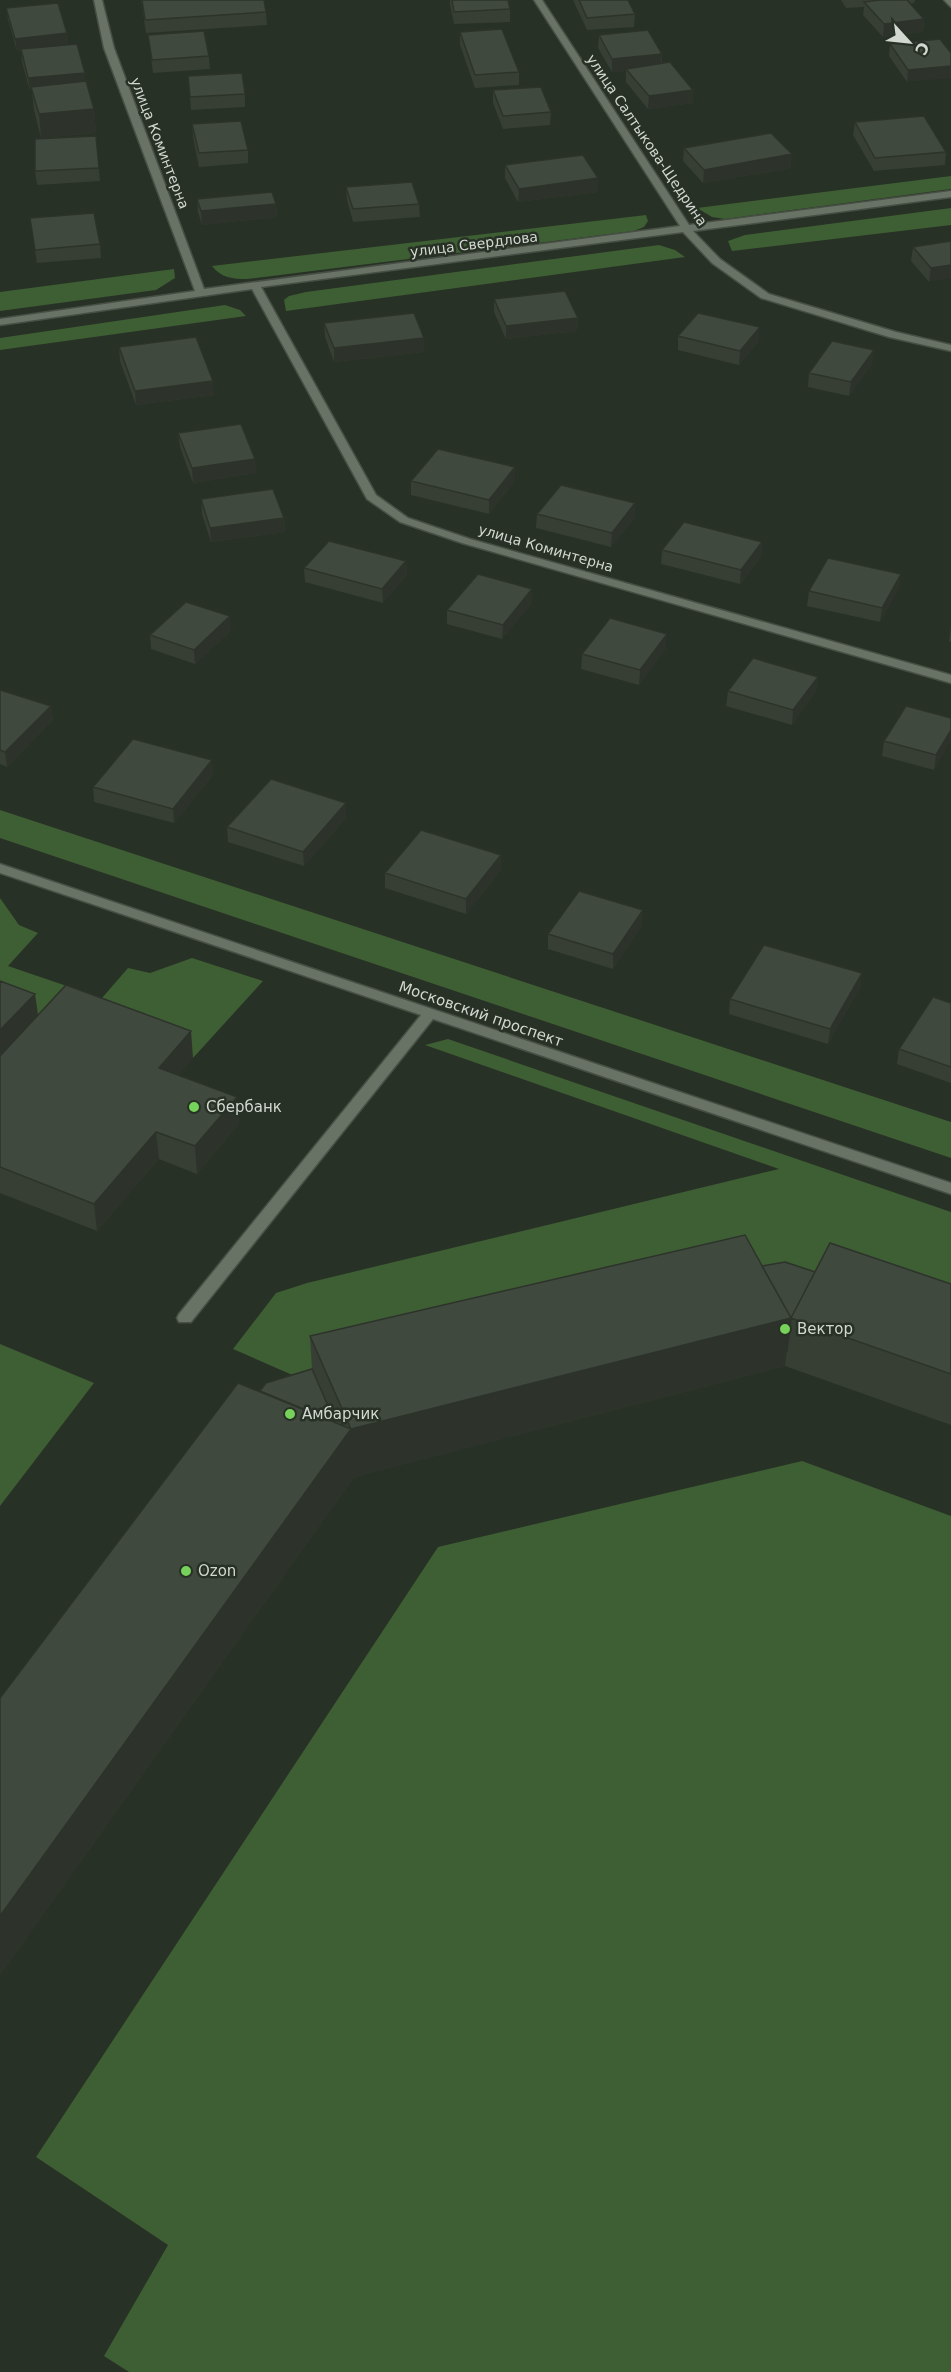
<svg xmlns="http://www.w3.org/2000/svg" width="951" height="2372" font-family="'DejaVu Sans',sans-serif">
<rect width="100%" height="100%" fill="#283125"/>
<path fill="#3e5e34" d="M951 176V189L725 219 712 217 697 208Z
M951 208V225L732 251 728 241 745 235Z
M646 215 648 221 644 227 634 231 247 279C233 279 221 278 212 266Z
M659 245 675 250 685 257 286 311 284 300 289 296 306 292Z
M174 269 175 278 156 290 0 311V292Z
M225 305 240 310 246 316 0 350V338Z
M0 810 951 1122V1158L0 838Z
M0 898 19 925 38 933 8 966 102 998 128 968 150 973 192 958 263 981 193 1058 69 1012 0 1027Z
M448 1039 951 1212V1335L313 1384 233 1349 276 1293 307 1283 779 1169 425 1045Z
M0 1344 94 1383 0 1506Z
M802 1461 951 1516V2372H129L104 2356 168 2245 36 2157 438 1547Z"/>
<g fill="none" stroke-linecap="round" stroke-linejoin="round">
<g stroke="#474e44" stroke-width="3">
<path id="minor" d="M94 0H102L114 48 204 289 680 226 534 0H542L689 225 951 191V197L693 231 720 259 769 294 896 332 951 345V351L889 337 761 298 712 263 683 232 261 287 376 495 408 518 470 539 951 675V683L462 543 400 522 367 499 252 289 0 325V319L195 291 104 48Z
M944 0H951V7Z
M0 864 951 1183V1194L433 1019 191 1322H179L177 1318 179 1314 421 1015 0 873Z"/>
</g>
<use href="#minor" fill="#687265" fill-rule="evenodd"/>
</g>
<path fill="#373f34" d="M141 0H264L266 12 267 25 146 33Z
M450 0H508L510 9V22L454 24 450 5Z
M573 0H628L635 14 634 27 587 30Z
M841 0H915L914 3 910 4 924 19 923 32 883 37 863 15 864 7 846 8Z
M6 8 67 33 68 45 86 84 94 109 96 133 41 138 34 110 32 91H30L22 62 21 51H17L8 20Z
M460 32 519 72V85L475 88 460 45Z
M148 35 209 56 210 69 153 73Z
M599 35 662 54V64L693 90V103L648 109 626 82V71L612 72 598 48Z
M940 39 907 82 889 56 890 44Z
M188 76 245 94V107L191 110Z
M493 90 551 112 550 125 503 129 493 103Z
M855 122 946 152 945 165 874 171 853 135Z
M192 124 248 150V163L199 167 193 137Z
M96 136 100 181 37 185 35 171Z
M684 148 791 168 703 183 683 161Z
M505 165 598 178V192L518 202 505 178Z
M346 187 419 204 420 217 353 222 347 200Z
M197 199 276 204 277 217 202 225 198 212Z
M30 218 100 244 101 258 37 263Z
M951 241 929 282 911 261 913 247Z
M494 299 578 318 577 331 506 339 494 312Z
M324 323 424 338V352L334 362 325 337Z
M678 336 759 341 739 365 678 350Z
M119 347 214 395 136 405 120 361Z
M872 364 849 396 808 387 809 373Z
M178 433 255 459 256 473 193 483 180 447Z
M411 481H515L489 514 411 495Z
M201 499 284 518 285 532 211 542 202 514Z
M537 514 635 517 611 547 536 528Z
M762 542 761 556 740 584 661 564 662 550Z
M406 561 407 575 383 603 305 582 304 568Z
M899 588 880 622 807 606 809 591Z
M532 589V603L502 639 447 624V610Z
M951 626V642L949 641Z
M231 631 195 664 151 649 150 635Z
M666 648 639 685 581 669 582 654Z
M818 677 816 691 792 725 726 706 728 691Z
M0 690 51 706 53 720 7 767 0 764Z
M951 718 934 770 882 756 884 741Z
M213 775 174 823 94 802 93 787Z
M346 803V818L304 866 228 842 227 827Z
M501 855V870L466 914 385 888V873Z
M642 925 613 969 548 949V934Z
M0 981 38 1015 193 1058 178 1075 237 1097 239 1124 197 1174 159 1159 97 1231 0 1193Z
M860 988 828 1044 729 1014 730 999Z
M951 1003V1083L897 1064 899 1049Z
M762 1265 815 1272 951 1284V1425L785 1366 354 1477 0 1975V1698L260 1391 312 1369 310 1336Z"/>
<path fill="#2d332b" d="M924 19 923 32 883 37 884 24Z
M67 33 68 46 17 51 15 39Z
M662 54 661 67 626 69V71L612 72V59Z
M951 66V78L907 82 908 70Z
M85 73 86 85 31 87 32 91H30L28 78Z
M693 90V103L648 109 649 96Z
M94 109 96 133 41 138 39 114Z
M792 154 791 168 703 183 704 170Z
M598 178V192L518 202 519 189Z
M276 204 277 217 202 225 201 211Z
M951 265V278L929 282 931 268Z
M578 318 577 331 506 339V326Z
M760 327 759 341 739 365 740 351Z
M424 338V352L334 362V348Z
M874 350 872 364 849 396 851 382Z
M213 381 214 395 136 405 135 391Z
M255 459 256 473 193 483 192 468Z
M515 467V481L489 514V500Z
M635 503V517L611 547 612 533Z
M284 518 285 532 211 542 210 528Z
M762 542 761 556 740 584 741 570Z
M406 561 407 575 383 603 382 589Z
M901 574 899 588 880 622 882 608Z
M532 589V603L502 639 503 625Z
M230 616 231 631 195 664 194 650Z
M667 634 666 648 639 685 640 670Z
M818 677 816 691 792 725 793 710Z
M51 706 53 720 7 767 5 752Z
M951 730V741L934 770 936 755Z
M212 760 213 775 174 823 173 809Z
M346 803V818L304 866 303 852Z
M501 855V870L466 914V899Z
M643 910 642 925 613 969V954Z
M862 973 860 988 828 1044 830 1029Z
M35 994 42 1042 0 1086V1030Z
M191 1031 193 1058 161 1095 159 1068Z
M237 1097 239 1124 197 1174 195 1146Z
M156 1132 159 1159 97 1231 94 1204Z
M791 1318 785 1366 354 1477 351 1429Z
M351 1429 354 1477 0 1975V1916Z"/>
<path fill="#40493d" stroke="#2d332b" stroke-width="1.5" d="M142 0H264L266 12 145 20Z
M452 0H508L510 9 454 12Z
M579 0H628L635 14 587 18Z
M880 0H907L924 19 884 24 864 2Z
M58 3 67 33 15 39 6 8Z
M502 29 519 72 475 75 460 32Z
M648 30 662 54 612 59 599 35Z
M204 31 209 56 152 60 148 35Z
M940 39 951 53V66L908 70 890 44Z
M77 44 85 73 28 78 21 49Z
M670 62 693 90 649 96 626 69Z
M242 73 245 94 190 97 188 76Z
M86 81 94 109 39 114 31 87Z
M541 87 551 112 503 116 493 90Z
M924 116 946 152 875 158 855 122Z
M241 121 248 150 199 153 192 124Z
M771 133 792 154 704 170 684 148Z
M96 136 99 168 35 171V139Z
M583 155 598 178 519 189 505 165Z
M412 182 419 204 353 209 346 187Z
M272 192 276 204 201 211 197 199Z
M94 213 100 244 35 250 30 218Z
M951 241V265L931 268 913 247Z
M565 291 578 318 506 326 494 299Z
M414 313 424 338 334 348 324 323Z
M698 313 760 327 740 351 678 336Z
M196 337 213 381 135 391 119 347Z
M832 341 874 350 851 382 809 373Z
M241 424 255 459 192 468 178 433Z
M438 449 515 467 489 500 411 481Z
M561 485 635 503 612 533 537 514Z
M273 489 284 518 210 528 201 499Z
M684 522 762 542 741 570 662 550Z
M329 541 406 561 382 589 304 568Z
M828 558 901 574 882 608 809 591Z
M478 574 532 589 503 625 447 610Z
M186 602 230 616 194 650 150 635Z
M610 618 667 634 640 670 582 654Z
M753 658 818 677 793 710 728 691Z
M0 690 51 706 5 752 0 750Z
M906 706 951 718V730L936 755 884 741Z
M133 739 212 760 173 809 93 787Z
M271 779 346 803 303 852 227 827Z
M421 830 501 855 466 899 385 873Z
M579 891 643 910 613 954 548 934Z
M764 945 862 973 830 1029 730 999Z
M0 981 35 994 0 1030Z
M66 985 191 1031 159 1068 237 1097 195 1146 156 1132 94 1204 0 1167V1056Z
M933 997 951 1003V1067L899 1049Z
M745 1235 791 1318 351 1429 310 1336Z
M830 1243 951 1284V1374L791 1318Z
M785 1262 815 1272 791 1318 787 1352 791 1318 762 1266Z
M312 1369 335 1422 260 1391 266 1383Z
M238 1383 351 1429 0 1916V1698Z"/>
<g fill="#76d25a" stroke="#283125" stroke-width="2">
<circle cx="194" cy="1107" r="6"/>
<circle cx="785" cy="1329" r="6"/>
<circle cx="290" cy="1414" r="6"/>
<circle cx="186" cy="1571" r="6"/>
</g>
<g text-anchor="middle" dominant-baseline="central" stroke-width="5" stroke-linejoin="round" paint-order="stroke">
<g font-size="14" fill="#d2d8d0" stroke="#283125">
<text transform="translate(647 140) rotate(56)">улица Салтыкова-Щедрина</text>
<text transform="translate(160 143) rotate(69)">улица Коминтерна</text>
<text transform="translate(474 244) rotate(-7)">улица Свердлова</text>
<text transform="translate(546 548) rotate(16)">улица Коминтерна</text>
</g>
<g font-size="15" fill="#d2d8d0" stroke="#283125">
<text transform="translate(481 1014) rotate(19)">Московский проспект</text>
</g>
<g font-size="15" fill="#d2d8d0" stroke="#283125" text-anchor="start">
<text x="206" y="1107">Сбербанк</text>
<text x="797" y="1329">Вектор</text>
<text x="302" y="1414">Амбарчик</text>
<text x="198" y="1571">Ozon</text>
</g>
</g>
<g transform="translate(909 42) rotate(117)" stroke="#283125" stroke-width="4.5" paint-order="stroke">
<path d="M0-4.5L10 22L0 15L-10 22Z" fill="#d2d8d0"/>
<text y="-9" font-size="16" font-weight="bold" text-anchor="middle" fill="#d2d8d0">С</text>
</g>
</svg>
